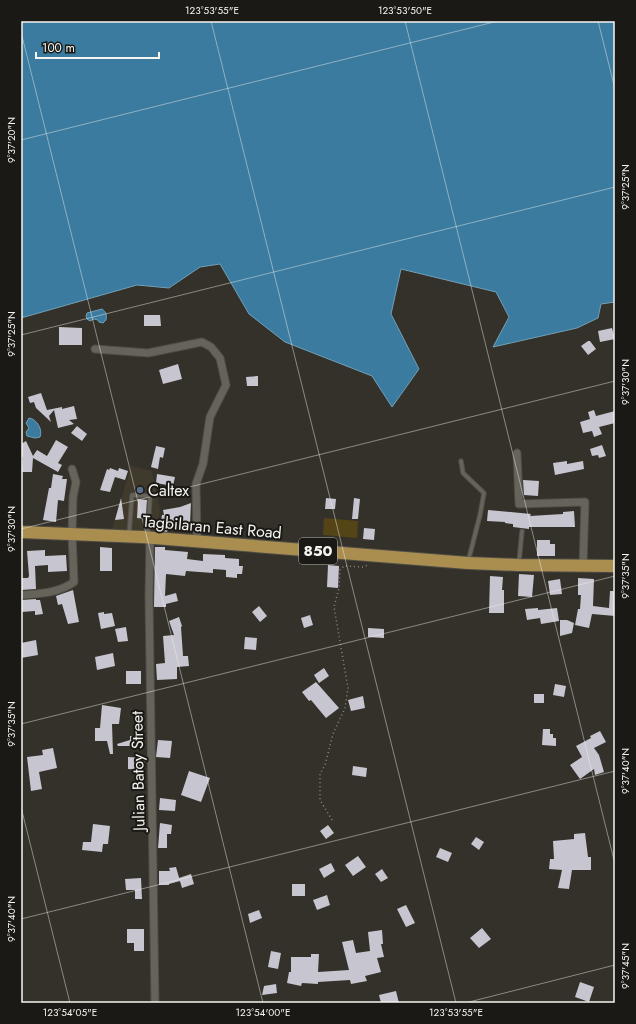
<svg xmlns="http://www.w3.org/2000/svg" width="636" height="1024" font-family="Jost,sans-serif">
<rect width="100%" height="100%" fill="#333129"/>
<path fill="#3f3a2c" d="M131 466 152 471 160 509 158 532 112 529Z"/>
<path fill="#544416" d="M324 518 358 521 357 538 323 535Z"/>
<path fill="#3a7b9f" stroke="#73a0b7" d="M21 21H615V302L601 304 598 318 577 328 493 347 509 317 496 292 401 269 391 314 419 369 392 407 372 376 285 342 249 314 220 264 200 267 169 288 137 285 21 318Z
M102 309C106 312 107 314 106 320L103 323 99 322 98 320 94 319 90 321 87 319 86 316 87 313Z
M29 418C37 419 43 430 40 437L35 438 27 436 26 432 29 428 26 423Z"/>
<path fill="#c7c5cf" d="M144 315H160L161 326H144Z
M59 327 82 328V345H59Z
M612 328 615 339 600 342 598 331Z
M588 341H590L596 349 588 355 581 346Z
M178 364 182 379 163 384 159 370Z
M258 376V386H247L246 377Z
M41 393 47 410 62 407V409L74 406 77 419 69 420 74 424 58 428 54 410 49 416 51 422 36 408 34 402 30 403 28 397Z
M594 410 596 416 615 411V423L599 427 602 434 594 437 592 431 583 433 580 422 590 419 588 412Z
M77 426 87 434 82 441 71 433Z
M56 440 68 447 58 463 62 465 58 472 33 458 32 472H22L23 457 21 458V444L26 441 33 456 37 450 47 456Z
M602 445 606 456 599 458 598 455 592 456 590 449Z
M156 446 165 448 163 458 160 457 158 469 151 467Z
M567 461V464L583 461 584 469 555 475 553 463Z
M110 468 118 471 119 468 128 471 125 480 115 477 110 492 100 490 107 469 109 470Z
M53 474 63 476 62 479H67L64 501 58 500 56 522 43 520 49 488H51Z
M157 474 175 477 173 486 156 483Z
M523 480 539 481 538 496 524 495Z
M121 498 124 519 115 520Z
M326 498 336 499 335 509H325Z
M354 498 360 499 358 519H352Z
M138 499 147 500 146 519 137 518Z
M191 503 190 524 172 523 171 529H168L167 532 161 531 163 521H161L162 515H164L163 510 180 507Z
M488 510 531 514 530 516 563 514V512L574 511 575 527H529V529L513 527V524L505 523V522L487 521Z
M364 528 375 529 374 540 363 539Z
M537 540H550V544H555V556H537Z
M100 547 112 548V571H100Z
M155 547H165V550L188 552 187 559 203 561V554L225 555V558L239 559V566H243L242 574H237V578L226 577V570L213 569V573L186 571 185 576 166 574 165 596 176 593 178 601 166 604V607H154Z
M45 550V556L66 555 67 571 48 572V565L35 566 36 589 21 590V578H28L29 576 27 551Z
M328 565 339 566 338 588 327 587Z
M519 574 534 575 532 597 518 596Z
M490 576 503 577 502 590H504V613H489Z
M578 578 594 579 593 606 609 608 610 591H615V616L592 614 589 628 575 625 578 609H580L581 595H578Z
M560 579 562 594 550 595 548 581Z
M73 590 79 622 68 624 62 604 58 605 56 596Z
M36 599V600H40L43 614 35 615V611L21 612V600Z
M259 606 267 616 260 622 252 612Z
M538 608V610L557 608 559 621 541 624 540 618 527 620 525 609Z
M104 612V614L112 613 115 626 101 629 98 613Z
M310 615 313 625 304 628 301 618Z
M179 617 182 626 181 627 183 656H188L189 666 177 667V679L157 680 156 664 165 663 163 636 174 635 169 621Z
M560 620H567L574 623 572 633 560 636Z
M126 627 128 641 118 642 115 629Z
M368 628 384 629V638L368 637Z
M245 637 257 638 256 650 244 649Z
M36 640 38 655 21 658V643Z
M113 653 115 666 97 670 95 657Z
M324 668 329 676 319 683 314 675Z
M126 671H141V684H126Z
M316 682 339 708 326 718 311 700 309 701 302 692Z
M555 684 566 686 564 697 553 695Z
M534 694H544V703H534Z
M363 696 365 708 351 711 348 700Z
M102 705 121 708 119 724H112L113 754H110L107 741H95V728H100Z
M543 729H550V734H553V738H556V746L542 745Z
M600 731 606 742 594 748 599 755 604 772 595 775 594 769 580 779 570 765 582 757 576 746 591 738 590 736Z
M130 736H143L144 746H118L117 744 130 740Z
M158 740 172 741 170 758 156 757Z
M53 748 57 768 39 772 42 789 31 791 27 757 43 755 42 750Z
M128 757 145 758 144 770 128 769Z
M353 766 367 768 366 777 352 775Z
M189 771 210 778 201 802 181 795Z
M160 798 176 800 175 811 159 810Z
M160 823 172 825 171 834H167V848H158Z
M93 824 110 826 108 844H103L102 852 82 850 83 842H91Z
M328 825 334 833 326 839 320 831Z
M585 833 588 857H591V870H572L569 889 558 888 562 870 549 869 550 859H554L553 841 574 839V834Z
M476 837 484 842 479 850 471 844Z
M440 848 452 853 448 862 436 857Z
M358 856 366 867 353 876 345 865Z
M331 863 335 871 324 878 319 869Z
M176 867 180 881 169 884V885H159V871H170L169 868Z
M382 869 388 878 381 882 375 874Z
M191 874 194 884 182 888 179 878Z
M141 878 142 899H135V890H126L125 879Z
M292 884H305V896H292Z
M327 895 330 905 317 910 313 900Z
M406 905 415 923 406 927 397 909Z
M259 910 262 918 250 923 248 914Z
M482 928 491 939 479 948 470 938Z
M127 929H144V951H134V943H127Z
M382 930 383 944H381L384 957 377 958 381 972 365 976 367 981 351 984 350 980 318 982V984L302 983 301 986 287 983 289 972H291V957H311V954H319L318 972 349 970 342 942 353 940 356 953 370 951 368 932Z
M271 951 281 953 278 969 268 967Z
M580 982 594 987 589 1002 575 997Z
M276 984 277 993 262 995 264 986Z
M396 991 399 1003H381L379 995Z"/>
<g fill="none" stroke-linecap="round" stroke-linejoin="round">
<g stroke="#504d47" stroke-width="5.5">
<path id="lane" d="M461 461 463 473 484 493 480 515 468 562
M129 535 132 495 150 496 148 534
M519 562 522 531"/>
</g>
<g stroke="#504d47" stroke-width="9">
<path id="street" d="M95 349 148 353 202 342 211 347 220 358 226 385 210 417 203 464 196 484 197 541
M517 453 519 504 585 502 583 566
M150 538 149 597 155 1003
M21 595C39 594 59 593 74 582L72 534 73 497 76 482 72 469"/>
</g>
<g stroke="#504d47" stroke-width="14">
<path id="primary" d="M21 532 142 537 468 563 518 565 615 566"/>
</g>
<path stroke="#8d8b84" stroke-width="1.5" stroke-dasharray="1 3" stroke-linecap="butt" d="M332 820 320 800V774L325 765 333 734 345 708 348 688 334 607 339 588 340 570 344 566 363 567 368 565"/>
<use href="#lane" stroke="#66635b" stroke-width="3.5"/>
<use href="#street" stroke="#66635b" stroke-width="7"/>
<use href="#primary" stroke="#aa8e50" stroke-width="12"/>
</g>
<path fill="none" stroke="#f7f5f0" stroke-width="1" stroke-opacity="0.45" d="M211 21 456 1003M405 21 615 864M598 21 615 89M21 32 263 1003M21 140 498 21M21 335 615 187M21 529 615 381M21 724 615 576M21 807 70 1003M21 919 615 771M465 1003 615 965"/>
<circle fill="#5c6f8a" stroke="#1a1915" stroke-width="1.5" cx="140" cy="490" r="4"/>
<g text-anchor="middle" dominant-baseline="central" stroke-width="4" stroke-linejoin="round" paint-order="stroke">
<rect fill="#1a1915" stroke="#b5b3ae" stroke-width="1" x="299" y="538" width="38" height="26" rx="3"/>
<g font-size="15" font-weight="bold" fill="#f7f5f0">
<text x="318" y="551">850</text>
</g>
<g font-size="16" fill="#f7f5f0" stroke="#1a1915" text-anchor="start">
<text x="148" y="490">Caltex</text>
</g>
<g font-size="16" fill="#f7f5f0" stroke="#1a1915">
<text transform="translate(212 527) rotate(5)">Tagbilaran East Road</text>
<text transform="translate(138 771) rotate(-91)">Julian Batoy Street</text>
</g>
</g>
<rect width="636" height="1024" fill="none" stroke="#1a1915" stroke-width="44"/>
<path d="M36 52v6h123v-6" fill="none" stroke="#f7f5f0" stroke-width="2"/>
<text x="42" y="52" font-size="12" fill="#f7f5f0" stroke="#1a1915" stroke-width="3" paint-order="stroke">100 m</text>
<rect x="22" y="22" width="592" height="980" fill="none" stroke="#f7f5f0" stroke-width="1.5"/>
<g font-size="10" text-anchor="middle" fill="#f7f5f0">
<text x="212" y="14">123°53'55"E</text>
<text x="405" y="14">123°53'50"E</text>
<text transform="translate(11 140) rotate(-90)" y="4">9°37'20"N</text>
<text transform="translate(625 187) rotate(-90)" y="4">9°37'25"N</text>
<text transform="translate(11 334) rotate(-90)" y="4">9°37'25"N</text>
<text transform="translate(625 382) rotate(-90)" y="4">9°37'30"N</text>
<text transform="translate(11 529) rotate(-90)" y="4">9°37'30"N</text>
<text transform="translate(625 576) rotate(-90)" y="4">9°37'35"N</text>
<text transform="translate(11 724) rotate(-90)" y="4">9°37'35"N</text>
<text transform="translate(625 771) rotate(-90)" y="4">9°37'40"N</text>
<text transform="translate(11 919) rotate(-90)" y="4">9°37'40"N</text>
<text transform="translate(625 966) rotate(-90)" y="4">9°37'45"N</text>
<text x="70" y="1016">123°54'05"E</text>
<text x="263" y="1016">123°54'00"E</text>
<text x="456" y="1016">123°53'55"E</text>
</g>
</svg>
